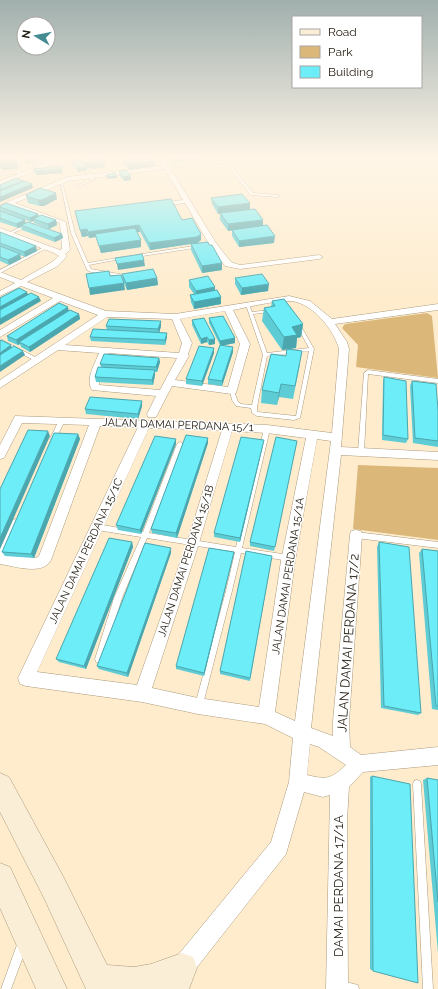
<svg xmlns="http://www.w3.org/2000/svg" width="438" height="989" font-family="Raleway,sans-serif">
<rect width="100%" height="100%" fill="#feeccd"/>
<path fill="#dbb879" d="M427 313 432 316 438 378 356 367 358 345 342 328 345 324Z
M358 465 438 468V540L353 529Z"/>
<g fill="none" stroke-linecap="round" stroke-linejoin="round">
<g stroke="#ab9a7d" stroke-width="1">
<path id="service" d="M18 158H20V172L23 173V175L18 173 0 175V173L18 171Z
M46 158H48L47 162 36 166 34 165 45 161Z
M214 161H227L253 193 278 195 280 196 278 197 251 195 225 163H214L166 168 165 167Z
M87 169 88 170 90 176 95 180 77 187V185L92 180 88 176 86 170Z
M60 180 62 181 75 233 88 263 123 257 125 258 89 265 91 269 125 275H126V277L91 272 87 270 71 233Z
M40 218 43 219 11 234 8 233Z
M213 243H214V245L136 257 134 256 136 255Z
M46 246 49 247 0 273V270Z
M247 304H249L252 312 270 310 272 311 270 312 253 314 267 353 309 348 297 326 299 325 301 326 314 349 300 418 294 420 257 416 252 413 251 408 236 406 232 400 230 391 232 389 234 391 238 402 241 404 252 405 263 355 246 305ZM309 351 296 416 258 412 257 411V407L267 356Z
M0 339 39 359V361H35L0 342Z
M368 370 438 379V383L368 374 364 452 361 454 358 452 364 373Z
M62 418 65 420 56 439 55 440H51L50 439 59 420Z
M267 427 270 429 242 548 289 555 291 556 292 558 291 560 289 561 241 553 232 591 202 708 199 709 196 708 195 705 226 591 235 552 147 538 122 598 103 659 102 662 99 663 96 662 95 659 114 598 141 537 97 530 95 529 94 527 95 525 97 524 143 532 177 444 180 442 183 444 149 533 236 547 264 429Z
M15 519 17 520 18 522 2 558 0 559V549L13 520Z
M356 532 438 542V548L356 538 354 537 353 535 354 533Z
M417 780 420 781 421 784 433 989H423L413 784 414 781Z
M22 941 26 942 27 946 11 989H1L18 942Z
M342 981 358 985 359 989H338L337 986 338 982Z"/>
</g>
<g stroke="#ab9a7d" stroke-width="1">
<path id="minor" d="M53 158H59L55 163 0 185V181L51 161Z
M158 158H164L216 243 231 262 240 265 319 255 323 257 319 259 240 269 225 266 209 244 185 203 156 207 153 205 156 203 183 200 165 169 68 181 15 203 66 222 70 250 65 254 67 256 58 266 27 282 106 311 175 314 289 296 310 301 332 319 438 304V310L335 324 347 342 349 349 341 447 438 452V460L341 455 311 728 333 736V721L350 535 351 531 356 530 361 531 362 535 349 721 350 747 361 755 438 747V765L363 772 349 787 347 820 348 989H326L330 795 323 797 304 792 286 854 190 976 176 989H150L153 981 174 960 271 842 289 782 293 738 265 724 198 714 142 702 26 686 20 684 18 678 138 427 100 426 51 560C43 576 14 566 0 564V552L36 558 39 556 89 425 22 423 4 458 0 459V445L15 416 267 425 332 433 339 349C334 329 310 300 288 301 272 301 249 307 233 310L250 344 236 393 232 394 172 386 156 417H148L147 414 156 396 92 390C85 379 95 364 99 353L58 350 0 388V380L98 315 60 301 0 337V330L53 298 21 286 0 296V291L15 283 0 277V272L21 280 52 262 59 256 54 253 0 232V228L60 250 62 249 60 223 9 205 0 209V205L67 177 163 166ZM225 311 240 344 228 387 175 380 189 356 188 354 192 343 180 319ZM107 317 172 319 182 343 179 353 65 345ZM108 353 177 358 160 390 99 385V380ZM149 428 222 430 187 543 137 685 37 672ZM232 431 267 433 306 438 281 561 259 707 198 698 152 688 199 543ZM317 439 331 441 295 721 275 712 295 561ZM310 744 319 747 346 765C331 779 327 780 307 775Z"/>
</g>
<g stroke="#ab9a7d" stroke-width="1">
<path id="secondary" d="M0 773 9 777 64 878 107 965 134 967 151 964 182 953 193 957 197 968 189 989H86L44 898 0 812Z
M0 863 10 867 67 989H36L0 908Z"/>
</g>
<use href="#service" fill="#fff" fill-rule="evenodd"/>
<use href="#minor" fill="#fff" fill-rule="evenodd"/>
<use href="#secondary" fill="#fbeed7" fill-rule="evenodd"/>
</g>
<path fill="#5dccd5" d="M82 158H103L104 161 105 167 92 169V168H87V170L78 172 71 163 70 160 83 163Z
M122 158 154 160 155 166 130 170 123 164Z
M169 158H214L172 163Z
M33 169 63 173 37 175 34 173Z
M119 171 131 180 124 181 119 175Z
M26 195 57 199 44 206H40L28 203Z
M211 198 250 209 263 220V226L274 243 239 247 232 236V230L228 231 220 220V213L218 214 212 204Z
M0 206 38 214V216L56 220 57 225 49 229 34 223V221L31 222 0 211Z
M0 211 26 223 62 234 63 238 55 242 22 230 21 227 18 228 0 222Z
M75 211 182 220 201 234V240L198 243 222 270 202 273 191 250V244L150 250 140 232H137L141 240V247L101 253 96 237 89 238 88 236 82 237Z
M0 232 37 251 25 257 20 255 21 259 9 265 0 261Z
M122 274 157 278 158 285 127 290 123 281Z
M235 278 268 291 241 295 235 284Z
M189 280 215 287V291L221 304 194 309 191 302 190 295 194 294 189 287Z
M272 301 303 324 301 337 297 338 296 348 282 350 262 321 264 308 271 307Z
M69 311 79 314 80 319 30 352 21 347 20 344 18 345 8 341 7 336Z
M209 318 235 338V343L221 346 233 352 222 386 208 384V379L220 345 209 323Z
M192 320 215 339V344L209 345 207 342 201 344 192 325Z
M106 326H161L159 332 167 337 165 345 91 341 90 337 107 330Z
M214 353 202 386 186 384V379Z
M159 358 160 362 157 372H155V375L153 385 96 382 95 377 101 367 100 364Z
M300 364 293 399 279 397 277 405 261 403 262 390Z
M384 377 408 439 406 443 382 440 383 382Z
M412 381 438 410V447L413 443 410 386Z
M142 401V406L138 419 86 414 85 409Z
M78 434 80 439 34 558 5 556 2 552Z
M297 441 274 551 250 546V542Z
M208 443 177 538 152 533 151 529Z
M176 444 141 534 118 530 116 525Z
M263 445 240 542 214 537V533Z
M132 542 133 547 86 669 59 662 56 659Z
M379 542 421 713 418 715 381 708 377 547Z
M422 549 438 551V710L432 709 419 553Z
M234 552 233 557 204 676 176 669V666Z
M171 553 128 677 99 669 97 666Z
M272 556 250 681 220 674V671Z
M372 776 373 971 370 969V777Z
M427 778 438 780V953L423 780Z"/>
<path fill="#4ca6ae" d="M17 158 18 169 2 170 0 165V160Z
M24 158H40V161L26 164Z
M172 158H214L172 163Z
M154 160 155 166 130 170 129 165Z
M104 161 105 167 92 169 91 163Z
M90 162 92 168H87V170L78 172 77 168 85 167 84 163Z
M62 169 63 173 37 175 36 171Z
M117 176V178L107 179V177Z
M131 176V180L124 181V177Z
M23 181 24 185 0 195V190Z
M32 184 33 188 0 202V197Z
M56 193 57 199 44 206H40L38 200Z
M250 203V209L218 214V207Z
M38 214 39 218 33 219 34 221 31 222 30 218Z
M25 220 26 225H21V227L18 228 16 224Z
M56 220 57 225 49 229 48 224Z
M263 220V226L228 231V224Z
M139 225 140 232 97 237 95 234 96 237 89 238 88 232Z
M87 229 88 236 82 237 80 230Z
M62 234 63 238 55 242 54 238Z
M201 234V240L197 243 150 250 149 243Z
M275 236 274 243 239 247V241Z
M141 240V247L101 253 99 246Z
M36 246 37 251 25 257 24 252Z
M20 254 21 259 9 265 8 260Z
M144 260 145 266 118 270 117 264Z
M222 263V270L202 273V266Z
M157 278 158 285 127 290 126 283Z
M124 283 125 290 90 295 89 288Z
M269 284 268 291 241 295 242 288Z
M215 287V294L196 298V291Z
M27 292 29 296 0 313V307Z
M39 297 41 301 0 325V319Z
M221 297V304L194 309V302Z
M68 307 69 312 19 342 20 344 18 345 16 340Z
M79 314 80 319 30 352 29 347Z
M161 321V326L159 334 158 329Z
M303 324 301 337 297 338 296 348 282 350 284 337 292 327Z
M167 333V337L165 345V340Z
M207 337V342L201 344V339Z
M235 338V343L220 346V341Z
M215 339V344L209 345V340Z
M11 345 13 350 0 359V353Z
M233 347V352L222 386V381Z
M214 348V353L202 386V381Z
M23 351 25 355 0 372V366Z
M159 358 160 362 157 372 156 367Z
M155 370V375L153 385 152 380Z
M281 384 279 397 277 405 279 393Z
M142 401V406L138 419V414Z
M48 431 50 436 0 549V538Z
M78 434 80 439 34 558 31 554Z
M208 438V443L177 538 176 533Z
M176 439V444L141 534 140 530Z
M264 440 263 445 240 542V538Z
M132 542 133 547 86 669 84 666Z
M171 548V553L128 677 127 673Z
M234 552 233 557 204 676V673Z"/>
<path fill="#6cedf8" stroke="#4ca6ae" d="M0 158H15L0 160Z
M79 158 86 166 77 168 70 160Z
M83 158H103L104 161 91 163 90 162 84 163Z
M122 158H134L135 159 141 158H152L154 160 129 165Z
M62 166V169L36 171 33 169Z
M126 170 131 176 124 177 119 171Z
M115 173 117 176 107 177 106 175Z
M16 178 23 181 0 190V185Z
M24 181 32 184 0 197V191Z
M40 188 56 193 42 200H38L26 196 28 195H26Z
M242 194 250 203 218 207 211 198Z
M171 199 182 220 192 218 201 234 197 237 149 243 139 225 88 232 87 229 80 230 75 211Z
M6 203 38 214 30 218 0 207V206Z
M255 209 263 220 228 224 220 213Z
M0 211 25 220 16 224 0 218Z
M41 215 56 220 48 224 33 219Z
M28 222 62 234 54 238 21 225Z
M267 225 275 236 239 241 232 230Z
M135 228 141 240 99 246 95 234Z
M0 232 36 246 24 252 0 243Z
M208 242 209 245H212L222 263 202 266 191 244Z
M0 246 20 254 8 260 0 257Z
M142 254 144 260 117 264 115 258Z
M153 269 157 278 126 283 122 274Z
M109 271 110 276 121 275 124 283 89 288 86 274Z
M262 274 269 284 242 288 235 278Z
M208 276 215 287 196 291 189 280Z
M19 288 27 292 0 307V298Z
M217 290 221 297 194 302 190 295Z
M31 293 39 297 0 319V310Z
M284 299 303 324 292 327 297 335 284 337 264 308 275 306 272 301Z
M59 303 68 307 16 340 7 336Z
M70 310 79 314 29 347 19 342Z
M223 316 235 338 220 341 209 318Z
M204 318 215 339 209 340 207 337 201 339 192 320Z
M109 319 161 321 158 329 106 326Z
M93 329 167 333 165 340 90 337Z
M1 340 11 345 0 353V341Z
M220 345 233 347 222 381 208 379Z
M14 346 23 351 0 366V355Z
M199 346 214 348 202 381 186 379Z
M287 349 302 351 295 386 281 384 279 393 262 390 271 354 286 356Z
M104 354 159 358 156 367 100 364Z
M98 367 155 370 152 380 95 377Z
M384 377 406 381 408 439 383 435Z
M412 381 436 384 438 410V441L415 438Z
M90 397 142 401 138 414 85 409Z
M28 430 48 431 0 538V489Z
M54 433 78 434 31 554 2 552Z
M186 435 208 438 176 533 151 529Z
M155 436 176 439 140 530 116 525Z
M241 437 264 440 240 538 214 533Z
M276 437 297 441 275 547 250 542Z
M109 538 132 542 84 666 56 659Z
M379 542 409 547 421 713 384 706Z
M145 543 171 548 127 673 97 666Z
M209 548 234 552 204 673 176 666Z
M422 549 438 551V706H436Z
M246 551 272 556 250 678 220 671Z
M372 776 410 784 418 983 373 971Z
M427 778 438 780V902Z"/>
<linearGradient id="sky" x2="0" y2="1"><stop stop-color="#a0afad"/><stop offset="0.53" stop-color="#fff6e8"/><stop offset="1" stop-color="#fff6e8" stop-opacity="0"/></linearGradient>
<rect width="438" height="297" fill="url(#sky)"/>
<g text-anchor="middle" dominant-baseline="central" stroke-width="3" stroke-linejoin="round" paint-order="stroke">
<g font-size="11" fill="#282116" stroke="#fff">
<text transform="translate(178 425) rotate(2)">JALAN DAMAI PERDANA 15/1</text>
<text transform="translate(86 551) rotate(-65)">JALAN DAMAI PERDANA 15/1C</text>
<text transform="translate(186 561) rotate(-72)">JALAN DAMAI PERDANA 15/1B</text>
<text transform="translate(288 576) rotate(-81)">JALAN DAMAI PERDANA 15/1A</text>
</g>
<g font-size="13" fill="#282116" stroke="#fff">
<text transform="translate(348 643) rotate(-86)">JALAN DAMAI PERDANA 17/2</text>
<text transform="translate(338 886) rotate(-90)">DAMAI PERDANA 17/1A</text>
</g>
</g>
<rect x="292" y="16" width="130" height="72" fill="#ffffff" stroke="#a9a6a2"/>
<rect x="300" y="29" width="20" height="6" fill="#fbeed7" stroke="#a9a6a2"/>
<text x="328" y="36" font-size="12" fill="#282116">Road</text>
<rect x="300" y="46" width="20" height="12" fill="#dbb879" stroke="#a9a6a2"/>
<text x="328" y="56" font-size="12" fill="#282116">Park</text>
<rect x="300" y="66" width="20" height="12" fill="#6cedf8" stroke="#a9a6a2"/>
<text x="328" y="76" font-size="12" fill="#282116">Building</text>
<g transform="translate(36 36) rotate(280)"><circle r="19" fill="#ffffff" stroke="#a9a6a2"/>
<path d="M0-3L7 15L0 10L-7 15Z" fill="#448c92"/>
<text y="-6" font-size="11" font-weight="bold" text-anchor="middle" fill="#282116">N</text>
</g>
</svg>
